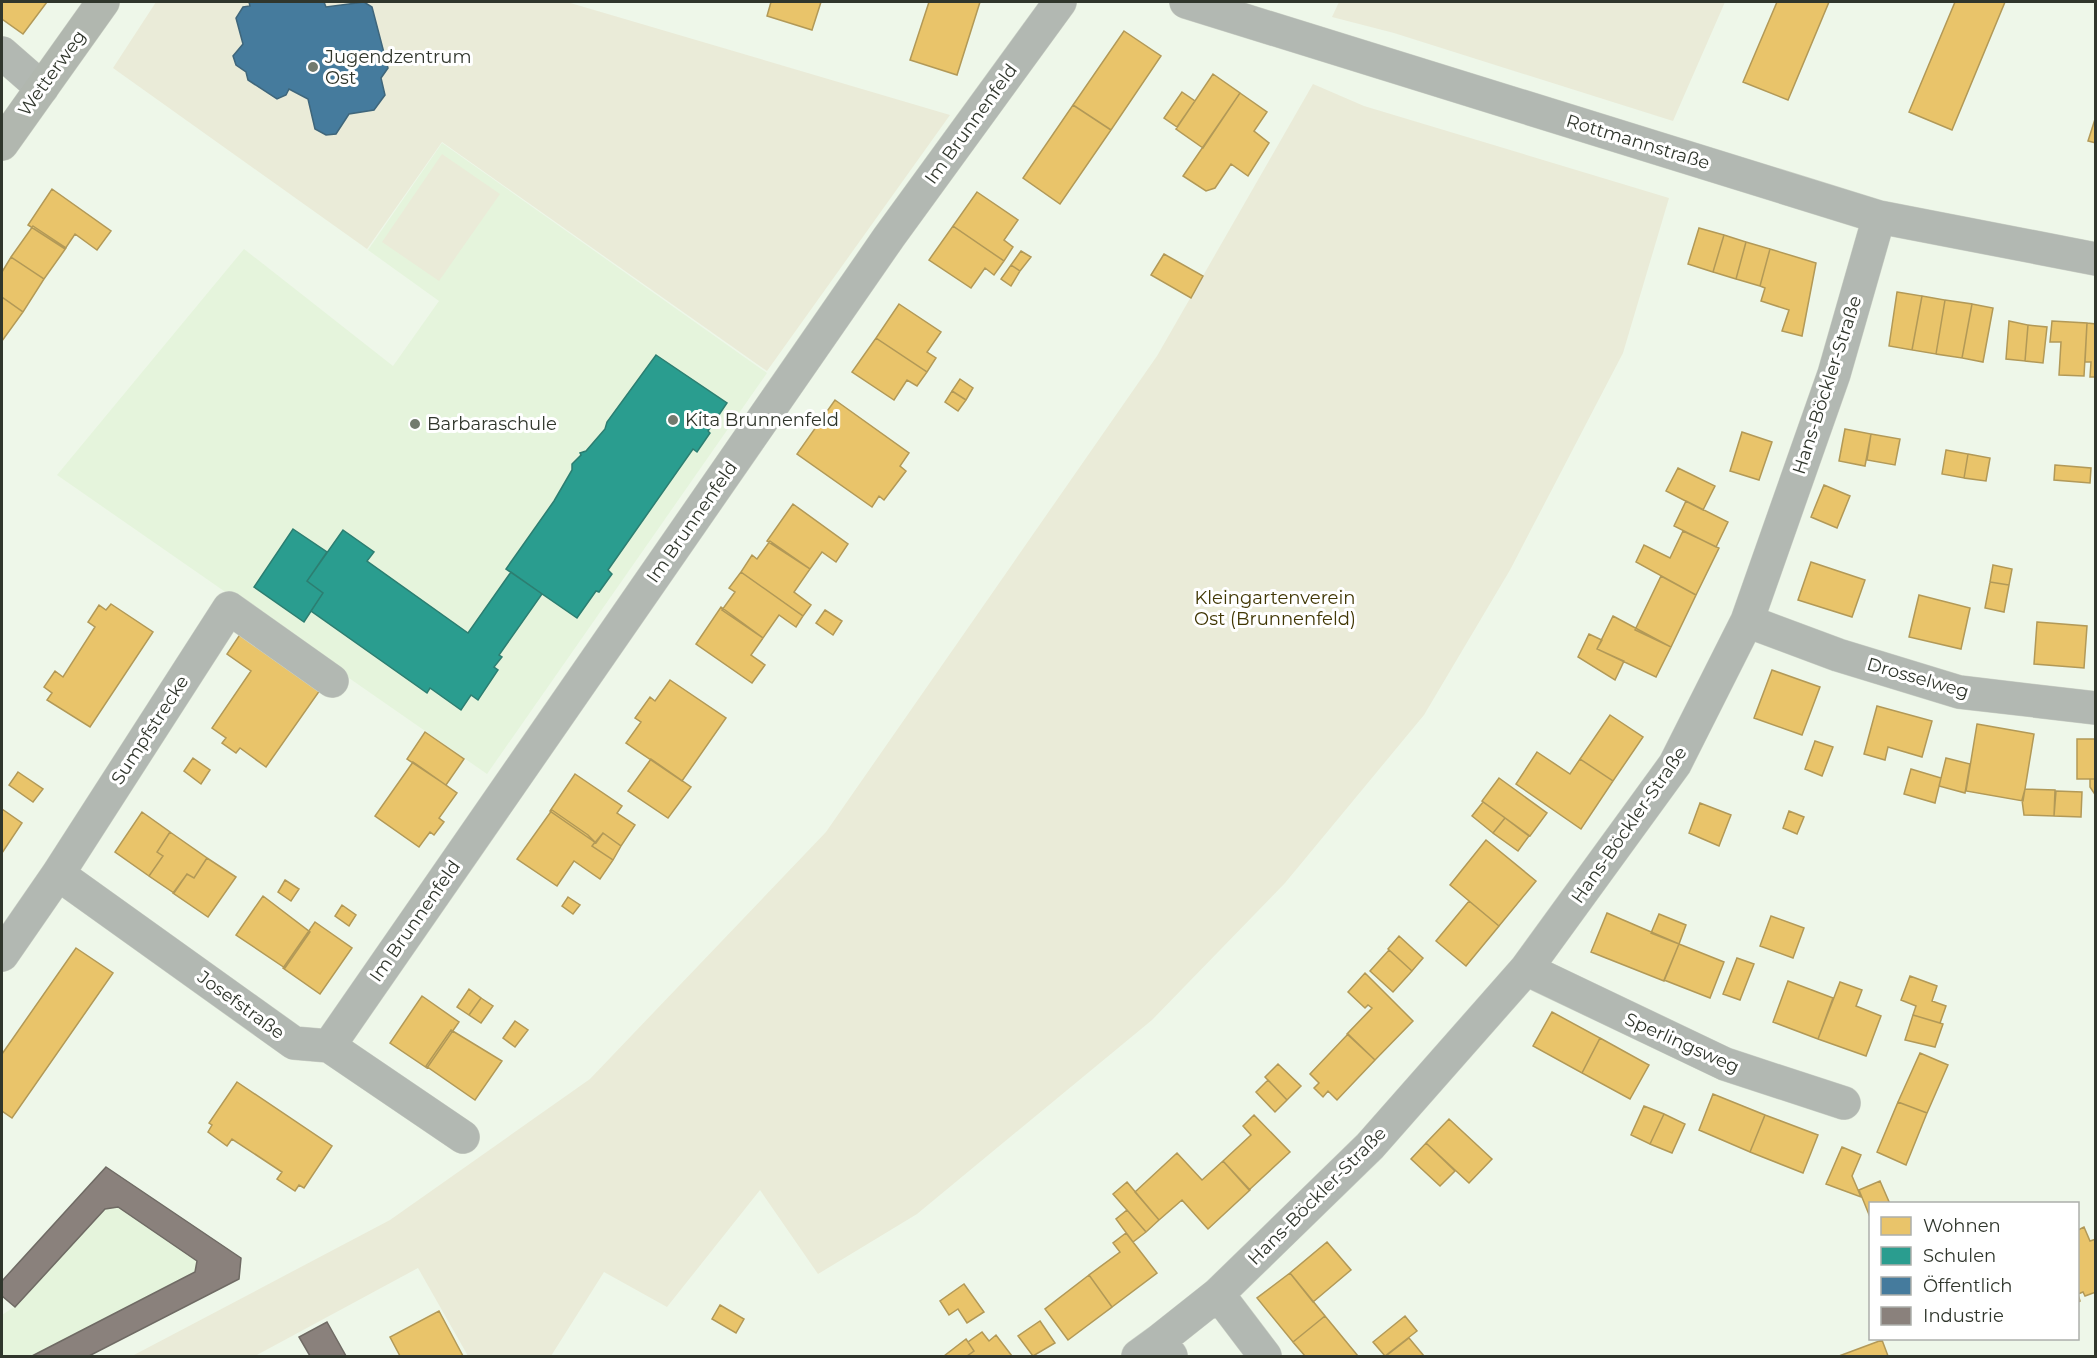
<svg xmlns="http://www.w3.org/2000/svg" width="2097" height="1358" font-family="Montserrat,sans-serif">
<rect width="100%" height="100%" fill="#eef7e9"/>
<path fill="#e5f4dc" d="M442 143 767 373 487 774 57 475 244 249 393 366 439 301 368 250Z
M106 1167 241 1258 239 1279 89 1356H2V1315L14 1307 2 1296V1281Z"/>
<path fill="#eaebd8" d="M156 2H567L950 115 767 371 442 142 367 249 113 68Z
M1339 2H1725L1673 121 1394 33 1332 17Z
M1313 84 1364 106 1669 198 1623 353 1510 570 1424 715 1285 883 1152 1020 917 1214 818 1274 760 1190 667 1307 604 1272 551 1356H468L418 1268 255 1356H132L390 1220 590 1079 826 832 1157 356Z
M442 154 500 194 439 281 382 242Z"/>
<path fill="#e9c46a" stroke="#b29957" stroke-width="1.5" d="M2 2H47L23 34 2 19Z
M771 2H821L812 30 767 16Z
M929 2H980L957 75 910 60Z
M1777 2H1829L1788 100 1743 82Z
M1955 2H2005L1952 130 1909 112Z
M1124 31 1161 56 1111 130 1073 105Z
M1213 74 1240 93 1203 148 1176 129Z
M1182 92 1195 101 1177 127 1164 118Z
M1240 93 1267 112 1254 131 1269 143 1248 176 1231 164 1215 188 1206 191 1183 176Z
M1073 105 1111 130 1060 204 1023 178Z
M2096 116V143L2088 141Z
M52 189 111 231 97 250 75 234 65 249 28 225Z
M977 192 1018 220 1004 240 1013 247 1004 261 953 226Z
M33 226 66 248 44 279 11 257Z
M953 226 1004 261 994 275 985 268 971 288 929 260Z
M1699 228 1724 235 1713 272 1688 264Z
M1724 235 1746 242 1736 279 1713 272Z
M1746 242 1770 249 1760 286 1736 279Z
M1770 249 1816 263 1802 336 1782 331 1789 310 1761 301 1765 288 1760 286Z
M1021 251 1031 257 1020 271 1011 265Z
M1164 254 1203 276 1191 298 1151 275Z
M11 257 44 279 23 312 2 297V272Z
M1011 265 1020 271 1011 286 1001 279Z
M1897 292 1922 296 1912 350 1889 346Z
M1922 296 1945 300 1936 354 1912 350Z
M2 297 23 312 2 341Z
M1945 300 1972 304 1962 358 1936 354Z
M899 304 941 332 927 352 936 358 927 372 876 338Z
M1972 304 1993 308 1983 362 1962 358Z
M2009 321 2028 325 2025 361 2006 359Z
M2052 321 2087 323 2084 376 2059 375 2061 342H2050Z
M2087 323 2096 324V377H2090L2091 362H2085Z
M2028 325 2047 327 2043 363 2025 361Z
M876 338 927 372 917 386 907 380 894 400 852 372Z
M960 379 973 388 966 400 952 391Z
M952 391 966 400 958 411 945 402Z
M835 400 909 453 900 466 906 471 884 500 879 496 872 507 797 454Z
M1845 429 1871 434 1865 466 1839 461Z
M1742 432 1772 442 1759 480 1730 471Z
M1871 434 1900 439 1895 465 1867 460Z
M1946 450 1968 454 1964 478 1942 474Z
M1968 454 1990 458 1986 481 1964 478Z
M2055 465 2091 468 2090 483 2054 480Z
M1678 468 1715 486 1703 510 1666 491Z
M1824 485 1850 496 1837 528 1811 517Z
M1686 501 1728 522 1716 547 1674 526Z
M793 504 848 544 836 562 822 552 810 569 767 541Z
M1683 531 1719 548 1696 595 1636 562 1644 545 1670 558Z
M770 541 810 569 794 592 811 605 803 616 741 572 752 555 757 559Z
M1811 562 1865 580 1852 617 1798 600Z
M1993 565 2012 569 2009 585 1990 582Z
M741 572 803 616 796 627 779 615 763 638 722 610 735 592 729 588Z
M1661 576 1696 595 1671 647 1635 630Z
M1990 582 2009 585 2004 612 1985 608Z
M1919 595 1970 608 1961 649 1909 637Z
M111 604 153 632 90 727 47 700 52 693 44 687 55 671 63 677 95 627 88 622 99 605 106 610Z
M721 607 763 638 751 655 765 665 752 683 696 644Z
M825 610 842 621 833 635 816 623Z
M1613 616 1671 647 1656 677 1597 649Z
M2037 622 2087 626 2084 668 2034 664Z
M245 627 325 683 266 767 240 748 236 753 222 743 226 738 212 728 251 671 227 654Z
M1589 634 1602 640 1597 649 1624 661 1615 680 1578 657Z
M1772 670 1820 687 1802 735 1754 718Z
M670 680 726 718 682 781 626 743 641 722 635 718 650 697 655 701Z
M1877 706 1932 721 1922 757 1888 747 1885 760 1864 754Z
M1610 715 1643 737 1613 781 1580 759Z
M1977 724 2034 734 2023 801 1966 791Z
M425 732 464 759 446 785 407 759Z
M2077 739H2096V779H2077Z
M1815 741 1833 747 1822 776 1805 769Z
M1537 752 1570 774 1580 759 1613 781 1581 829 1516 784Z
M193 758 210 770 201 784 184 771Z
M1946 758 1970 764 1965 793 1939 786Z
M651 759 691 787 668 818 628 791Z
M413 762 457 793 439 818 444 822 434 835 430 832 419 847 375 816Z
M1911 769 1941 778 1935 803 1904 794Z
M18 772 43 789 33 802 9 785Z
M575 774 622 806 617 813 635 825 621 846 603 833 596 843 550 811Z
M1499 778 1547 813 1530 836 1482 801Z
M2090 779H2096V796L2090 787Z
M2025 789 2055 790 2054 816 2024 815 2022 800Z
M2056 791 2082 792 2081 817 2054 816Z
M1483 802 1505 818 1493 833 1472 816Z
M1700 803 1731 815 1719 846 1689 833Z
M2 809 22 823 2 853Z
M552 810 588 835 595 842 592 846 613 860 600 879 574 861 557 886 517 859Z
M1789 811 1804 817 1797 834 1783 828Z
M142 812 170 832 157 852 163 856 149 876 115 852Z
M1505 818 1529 836 1518 851 1493 833Z
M170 832 207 858 194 878 187 874 174 893 149 876 163 856 157 852Z
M603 833 621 846 613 860 592 846Z
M1486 840 1536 881 1499 926 1450 885Z
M207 858 236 877 208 917 173 893 187 874 194 878Z
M285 880 299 889 291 901 278 892Z
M263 896 310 932 285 968 236 935Z
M568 897 580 905 573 914 562 906Z
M1469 901 1499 926 1466 966 1436 941Z
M342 905 356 915 349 926 335 916Z
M1607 913 1679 944 1664 981 1591 952Z
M1659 914 1686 925 1679 944 1651 933Z
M1771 916 1804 928 1793 958 1760 946Z
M315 922 352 948 320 994 283 968Z
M1399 936 1423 958 1412 971 1388 949Z
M1679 944 1724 962 1710 998 1664 980Z
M76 948 113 973 12 1118 2 1111V1054Z
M1389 950 1412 971 1393 992 1370 971Z
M1737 958 1754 964 1740 1000 1723 994Z
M1365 973 1413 1021 1375 1060 1347 1034 1372 1008 1368 1005 1365 1008 1348 992Z
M1910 976 1937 986 1932 1001 1946 1006 1940 1023 1913 1015 1916 1006 1901 1000Z
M1788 981 1833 998 1818 1039 1773 1022Z
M1840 982 1862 990 1856 1006 1881 1016 1866 1056 1818 1039Z
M469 989 481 998 469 1015 457 1007Z
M422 996 459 1022 427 1068 390 1043Z
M481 998 493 1006 481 1023 469 1015Z
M1552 1012 1600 1038 1582 1073 1533 1046Z
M1913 1015 1943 1024 1935 1047 1905 1040Z
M515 1021 528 1030 515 1047 503 1038Z
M451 1030 502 1061 475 1100 426 1066Z
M1348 1034 1375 1060 1337 1100 1328 1091 1323 1097 1314 1088 1319 1083 1310 1074Z
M1600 1038 1649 1065 1630 1099 1582 1073Z
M1920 1053 1948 1065 1927 1113 1898 1102Z
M1278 1064 1301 1086 1287 1100 1265 1077Z
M1268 1080 1287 1100 1275 1112 1256 1092Z
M237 1082 332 1146 304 1188 299 1185 295 1191 277 1179 282 1172 232 1139 227 1146 208 1132 212 1125 209 1123Z
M1713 1094 1765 1115 1750 1152 1699 1130Z
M1898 1102 1927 1113 1906 1165 1877 1152Z
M1644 1106 1664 1114 1650 1144 1631 1135Z
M1664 1114 1685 1124 1672 1153 1650 1144Z
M1254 1115 1290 1152 1249 1190 1223 1161 1251 1135 1243 1126Z
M1765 1115 1818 1135 1803 1173 1750 1152Z
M1449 1119 1492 1159 1469 1183 1426 1143Z
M1426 1143 1455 1171 1440 1186 1411 1159Z
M1842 1147 1861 1155 1852 1176 1861 1197 1826 1184Z
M1177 1153 1202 1180 1223 1161 1250 1190 1208 1229 1182 1200 1159 1220 1135 1192Z
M1880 1181 1890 1204H1870V1217L1859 1190Z
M1127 1182 1159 1220 1146 1232 1113 1194Z
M1127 1210 1146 1232 1133 1242 1116 1219Z
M2084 1227 2090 1241 2096 1239V1292L2085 1296 2083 1292 2078 1294 2080 1301 2078 1302V1230Z
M1126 1233 1157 1273 1112 1307 1089 1275 1120 1252 1113 1243Z
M1327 1242 1351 1270 1313 1302 1290 1273Z
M1290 1273 1325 1316 1293 1342 1257 1298Z
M1089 1275 1112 1307 1068 1340 1045 1309Z
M964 1284 984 1312 967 1323 958 1309 949 1315 940 1301Z
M720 1305 744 1319 736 1333 712 1319Z
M439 1311 463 1356H400L390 1337Z
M1325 1316 1358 1356H1305L1293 1342Z
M1405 1316 1417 1331 1385 1356 1373 1342Z
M1040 1321 1055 1343 1033 1356 1018 1336Z
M982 1332 989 1341 996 1335 1012 1356H967L974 1351 968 1342Z
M1409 1338 1424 1356H1386Z
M966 1339 974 1351 967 1356H944Z
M1882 1340 1888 1356H1839Z"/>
<path fill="#2a9d8f" stroke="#2c7e71" stroke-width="1.5" d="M656 355 727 403 708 431 710 433 697 452 693 449 608 570 612 574 599 592 596 591 577 618 506 569 554 501 572 470V464L581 455 580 453 586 451 605 429 607 422Z
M293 529 327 552 307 581 323 593 304 622 254 587Z
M343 530 374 552 367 561 468 633 511 572 542 594 499 655 502 657 494 667 498 670 478 700 471 695 461 710 430 688 427 693 311 611 323 593 307 581Z"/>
<path fill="#457b9d" stroke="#3f667b" stroke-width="1.5" d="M249 2H324L326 7 364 2 372 7 388 68 381 78 385 95 374 110 349 114 336 134 326 135 315 129 308 99 289 89 286 95 277 99 248 80 246 72 236 65 233 56 243 44 236 18 243 7 250 6Z"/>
<path fill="#8a817c" stroke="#6f6a64" stroke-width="1.5" d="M106 1167 241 1258 239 1279 89 1356H32L195 1272 197 1261 118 1207 105 1209 15 1307 2 1296V1281Z
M327 1322 346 1356H310L299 1337Z"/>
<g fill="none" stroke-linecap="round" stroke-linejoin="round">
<g stroke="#cdd3c8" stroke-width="34">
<path id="street" d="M1186 2 1879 217 2096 259
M2 53 42 88
M1747 621 1838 655 1959 692 2096 708
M58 874 294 1043 329 1046 463 1137
M2 955 58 874 229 608 332 681
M1526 969 1725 1064 1844 1103
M329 1046 889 237 1060 2
M1218 1294 1370 1146 1526 969 1675 764 1747 621 1834 374 1879 217
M1138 1356 1160 1340
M1171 1356 1160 1340 1218 1294 1265 1356"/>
</g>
<g stroke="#cdd3c8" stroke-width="34">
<path id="secondary" d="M2 144 103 2"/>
</g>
<use href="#street" stroke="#b2b8b2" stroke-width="33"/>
<use href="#secondary" stroke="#b1b7af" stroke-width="33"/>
</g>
<g fill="#727a6e" stroke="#fff" stroke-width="2">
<circle cx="313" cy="67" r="6"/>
<circle cx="673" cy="420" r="6"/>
<circle cx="415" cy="424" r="6"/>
</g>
<g text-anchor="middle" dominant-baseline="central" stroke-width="6" stroke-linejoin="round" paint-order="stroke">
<g font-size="18" fill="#30362c" stroke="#fff" text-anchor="start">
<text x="325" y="57">Jugendzentrum<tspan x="325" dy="21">Ost</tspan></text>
<text x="685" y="420">Kita Brunnenfeld</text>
<text x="427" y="424">Barbaraschule</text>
</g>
<g font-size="18" fill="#30362c" stroke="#fff">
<text transform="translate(52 73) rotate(-54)">Wetterweg</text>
<text transform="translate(971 124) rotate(-54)">Im Brunnenfeld</text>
<text transform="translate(1638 142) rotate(17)">Rottmannstraße</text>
<text transform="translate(1827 385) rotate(-72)">Hans-Böckler-Straße</text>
<text transform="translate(692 522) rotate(-55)">Im Brunnenfeld</text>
<text transform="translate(1918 678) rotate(16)">Drosselweg</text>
<text transform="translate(150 730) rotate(-57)">Sumpfstrecke</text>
<text transform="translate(1629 825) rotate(-55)">Hans-Böckler-Straße</text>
<text transform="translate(415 921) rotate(-55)">Im Brunnenfeld</text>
<text transform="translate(241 1005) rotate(36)">Josefstraße</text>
<text transform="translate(1682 1043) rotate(24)">Sperlingsweg</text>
<text transform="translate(1317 1196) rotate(-45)">Hans-Böckler-Straße</text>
</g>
<g font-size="18" fill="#413704" stroke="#fff">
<text x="1275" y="598">Kleingartenverein<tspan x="1275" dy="21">Ost (Brunnenfeld)</tspan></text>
</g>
</g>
<rect width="2097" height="1358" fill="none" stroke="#30362c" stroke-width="6"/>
<rect x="1869" y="1202" width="210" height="138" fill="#ffffff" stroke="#acafab" stroke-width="1.5"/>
<rect x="1881" y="1217" width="30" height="18" fill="#e9c46a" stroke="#acafab" stroke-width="1.5"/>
<text x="1923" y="1232" font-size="18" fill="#30362c">Wohnen</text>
<rect x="1881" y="1247" width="30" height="18" fill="#2a9d8f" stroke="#acafab" stroke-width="1.5"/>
<text x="1923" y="1262" font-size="18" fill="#30362c">Schulen</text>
<rect x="1881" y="1277" width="30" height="18" fill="#457b9d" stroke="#acafab" stroke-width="1.5"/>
<text x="1923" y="1292" font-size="18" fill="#30362c">Öffentlich</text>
<rect x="1881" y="1307" width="30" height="18" fill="#8a817c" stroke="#acafab" stroke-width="1.5"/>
<text x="1923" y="1322" font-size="18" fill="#30362c">Industrie</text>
</svg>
